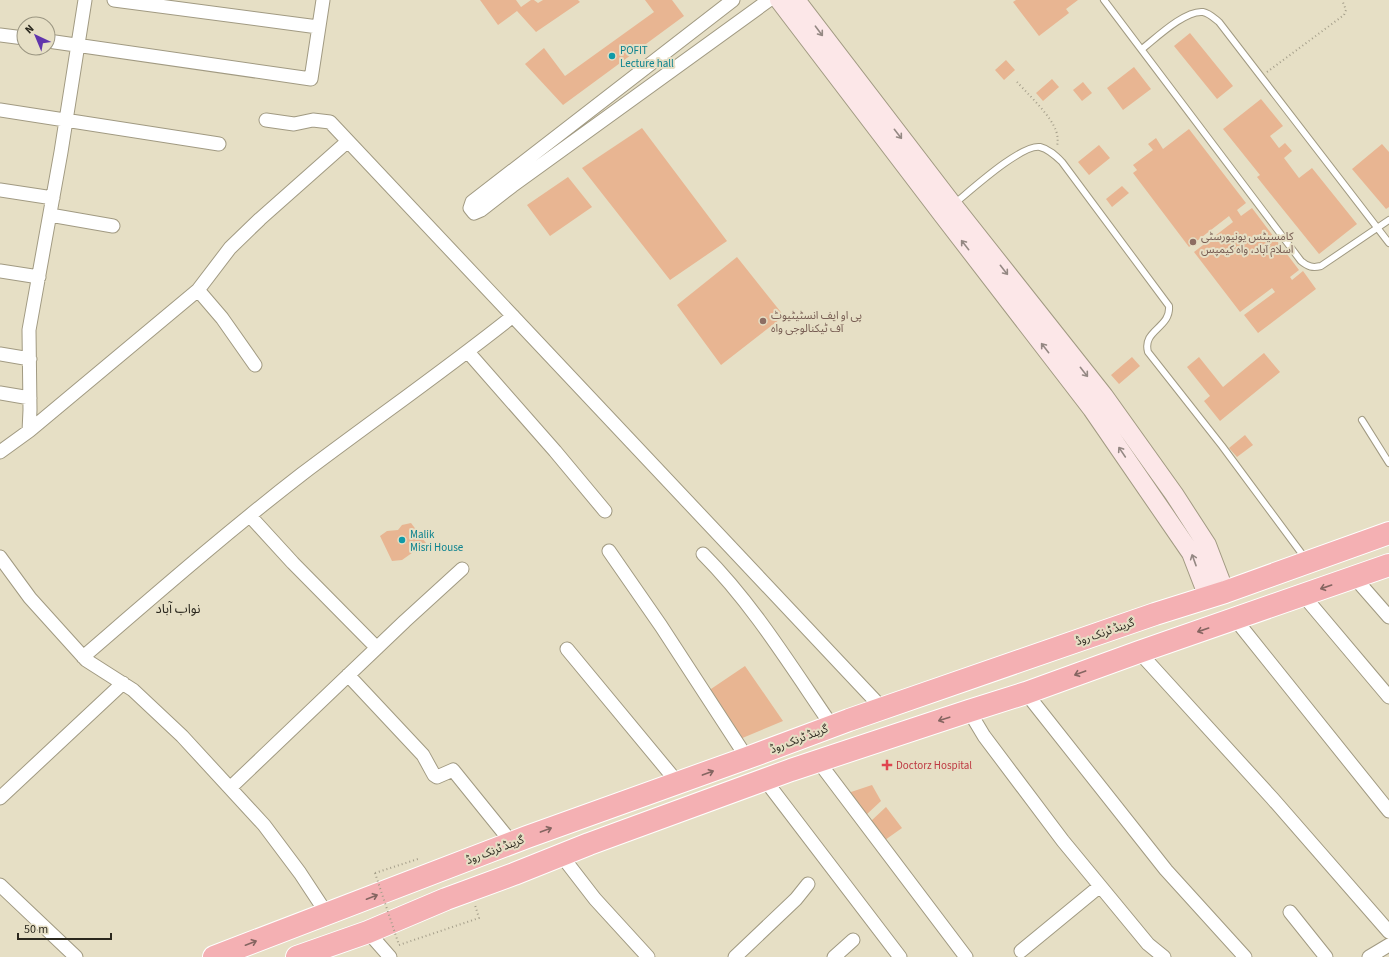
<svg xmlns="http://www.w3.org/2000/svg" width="1389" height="957" font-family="'Source Sans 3','Noto Sans Arabic',sans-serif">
<rect width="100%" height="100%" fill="#e6dfc5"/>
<path fill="#e8b592" d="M480 0H516L521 7 531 0H534L538 3 543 0H578L580 2 536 32 517 11 498 25Z
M645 0H672L684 16 563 105 525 64 544 48 565 76 654 12Z
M1016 0H1078L1066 9 1069 13 1039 36 1013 2Z
M1190 33 1233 86 1217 99 1174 46Z
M1006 60 1015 70 1004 80 995 70Z
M1134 67 1151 89 1123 110 1107 88Z
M1052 79 1059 87 1043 101 1036 93Z
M1083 82 1092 93 1082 101 1073 90Z
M1261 99 1283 126 1270 136 1279 148 1285 143 1292 151 1284 158 1299 178 1312 168 1357 224 1319 254 1257 177 1260 175 1223 129Z
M642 128 727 241 670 280 582 168Z
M1189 129 1246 203 1237 210 1241 216 1252 208 1299 270 1290 277 1292 280 1303 271 1316 289 1258 333 1244 315 1275 292 1272 288 1240 312 1194 252 1233 222 1229 216 1189 247 1133 173 1137 170 1133 165 1153 150 1148 144 1156 138 1163 149Z
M1382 144 1389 152V207L1386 209 1352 169Z
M1099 145 1110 158 1089 175 1078 162Z
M568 177 592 207 550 236 527 205Z
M1122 186 1129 193 1112 207 1106 199Z
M737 257 784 316 721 365 677 305Z
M1264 353 1280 372 1220 421 1204 401 1210 396 1187 367 1199 357 1223 387Z
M1132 357 1140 366 1119 384 1111 375Z
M1245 435 1253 445 1237 457 1229 448Z
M411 523 426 543 402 560 392 561 380 536 387 531 398 530 402 525Z
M745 666 783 721 740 739 708 691Z
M872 785 881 801 866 815 848 793Z
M886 807 902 828 885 840 871 821Z"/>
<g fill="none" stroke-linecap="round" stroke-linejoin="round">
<g stroke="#a19a82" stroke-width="8">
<path id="lane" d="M1104 0 1301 261C1308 267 1313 268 1321 266L1389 220
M1142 49C1156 38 1185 10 1203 12 1209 13 1214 18 1219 22L1389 243
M954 204C969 192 1021 144 1040 147 1049 149 1056 156 1062 162L1169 306C1171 328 1142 330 1148 352L1222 446 1305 558
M1362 420 1389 463"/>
</g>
<g stroke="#a19a82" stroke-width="15">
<path id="street" d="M114 0 318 27
M733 0 472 202 470 208 474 213 481 210 512 186 769 0
M0 35 24 38
M48 41 311 79 323 0
M0 110 219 144
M266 120 294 124 313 120 330 122 882 708
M0 190 53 198
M50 215 113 226
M0 271 39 277
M198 290 222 318 255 365
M468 352 555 451 605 511
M0 354 30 359
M0 393 30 398
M29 431 198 290 230 248 260 219 348 141
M0 452 29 431 30 410 29 330 61 152 85 0
M250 516 293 563 377 648
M609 551 661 626 747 758
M703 554C753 604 792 668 832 726
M0 557 30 598 86 660 133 690 182 736 264 825 300 873 327 914
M1354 577 1389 617
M1303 595 1389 697
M1235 619 1389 811
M567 649 678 783
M1139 652 1272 798 1389 932
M83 657C155 595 227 532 302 474 372 421 444 371 513 316
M348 675 423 755 434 775 437 777 453 770 512 843
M1026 693 1166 870 1245 957
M969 711 984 736 1063 841 1148 944 1164 957
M818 761 966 957
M765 780 900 957
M230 788 405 621 462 569
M0 798 123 683
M561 855 595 899 648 957
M0 885 76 957
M1290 912 1326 957
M368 932 390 957
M1021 951 1100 886
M735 957 796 899 808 884
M834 957 853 940
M1369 957 1389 945"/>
</g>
<g stroke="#a19a82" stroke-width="20">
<path id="secondary" d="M779 0 942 214 1092 409 1191 553 1208 597
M796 0 953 205 1104 396 1174 494 1207 545 1225 592"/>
</g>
<g stroke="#fff" stroke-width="24">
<path id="highway" d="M214 957 527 837 747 758 849 720 1155 614 1225 592 1389 533
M297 957 368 932 446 899 514 874 589 844 791 770 969 711 1026 693 1139 652 1389 565"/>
</g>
<path stroke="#a59f8b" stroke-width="2" stroke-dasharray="1 3" stroke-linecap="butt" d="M1267 72 1344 15 1346 10 1342 0
M1017 82C1028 94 1052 117 1056 131 1058 136 1058 141 1057 147
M375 873 418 859
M399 945 479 918 475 905"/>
<use href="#lane" stroke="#fff" stroke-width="6"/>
<use href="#street" stroke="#fff" stroke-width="13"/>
<use href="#secondary" stroke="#fce7e8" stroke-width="18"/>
<use href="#highway" stroke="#f4b0b3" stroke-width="22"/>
<path stroke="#a59f8b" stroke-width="2" stroke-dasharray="1 3" stroke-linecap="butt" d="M375 873 399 945"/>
</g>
<defs><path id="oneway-shaft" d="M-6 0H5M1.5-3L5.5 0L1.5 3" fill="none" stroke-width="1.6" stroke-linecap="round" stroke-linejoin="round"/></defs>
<g stroke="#948883">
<use href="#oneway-shaft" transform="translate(819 31) rotate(53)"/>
<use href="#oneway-shaft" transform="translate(898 134) rotate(52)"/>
<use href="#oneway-shaft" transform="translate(965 245) rotate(-128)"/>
<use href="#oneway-shaft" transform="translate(1004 270) rotate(52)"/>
<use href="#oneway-shaft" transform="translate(1045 348) rotate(-128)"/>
<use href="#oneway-shaft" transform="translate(1084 372) rotate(52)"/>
<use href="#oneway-shaft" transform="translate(1122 452) rotate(-124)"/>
<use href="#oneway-shaft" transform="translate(1194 560) rotate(-110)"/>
</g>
<g stroke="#856561">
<use href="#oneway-shaft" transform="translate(1326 587) rotate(161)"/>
<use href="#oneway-shaft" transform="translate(1203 630) rotate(161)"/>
<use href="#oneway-shaft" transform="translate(1080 673) rotate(160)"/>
<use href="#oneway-shaft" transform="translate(944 719) rotate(162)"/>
<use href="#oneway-shaft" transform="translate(708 773) rotate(-20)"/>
<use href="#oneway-shaft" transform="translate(546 830) rotate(-20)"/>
<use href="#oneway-shaft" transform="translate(372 897) rotate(-21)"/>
<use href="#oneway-shaft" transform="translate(251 943) rotate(-21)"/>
</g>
<g fill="#0f9aa8" stroke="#e6dfc5" stroke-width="1.5">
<circle cx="612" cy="56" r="4"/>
<circle cx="402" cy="540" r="4"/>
</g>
<g fill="#8d6e63" stroke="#e6dfc5" stroke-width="1.5">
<circle cx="1193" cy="242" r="4"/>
<circle cx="763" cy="321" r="4"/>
</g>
<path fill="#e0444e" stroke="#e6dfc5" stroke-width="1.5" d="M885 759h4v4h4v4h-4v4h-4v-4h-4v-4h4z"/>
<g text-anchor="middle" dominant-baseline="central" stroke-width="4" stroke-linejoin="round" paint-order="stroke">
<g font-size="11" fill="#0d838f" stroke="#e6dfc5" text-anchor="start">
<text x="620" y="50">POFIT<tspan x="620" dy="13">Lecture hall</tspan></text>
<text x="410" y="534">Malik<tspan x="410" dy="13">Misri House</tspan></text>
</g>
<g font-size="11" fill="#785e54" stroke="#e6dfc5" text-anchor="start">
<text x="1201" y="236">کامسیٹس یونیورسٹی<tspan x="1201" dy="13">اسلام آباد، واہ کیمپس</tspan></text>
<text x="771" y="315">پی او ایف انسٹیٹیوٹ<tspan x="771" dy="13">آف ٹیکنالوجی واہ</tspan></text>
</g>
<g font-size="11" fill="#2b281e" stroke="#e6dfc5">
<text transform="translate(1105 632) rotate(-19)">گرینڈ ٹرنک روڈ</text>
<text transform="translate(799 739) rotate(-21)">گرینڈ ٹرنک روڈ</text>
<text transform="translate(495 850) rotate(-21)">گرینڈ ٹرنک روڈ</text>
</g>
<g font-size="11" fill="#be3a42" stroke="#e6dfc5" text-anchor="start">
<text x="896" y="765">Doctorz Hospital</text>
</g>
<g font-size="13" fill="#2b281e" stroke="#e6dfc5">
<text x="178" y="609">نواب آباد</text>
</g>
</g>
<g transform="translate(36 36) rotate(316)"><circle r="19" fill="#e6dfc5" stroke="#9b9682"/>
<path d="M0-3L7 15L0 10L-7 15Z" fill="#6034ac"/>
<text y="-6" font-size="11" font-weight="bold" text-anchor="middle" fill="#2b281e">N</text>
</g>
<path d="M18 933v6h93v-6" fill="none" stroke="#2b281e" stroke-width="2"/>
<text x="24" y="933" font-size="12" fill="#2b281e" stroke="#e6dfc5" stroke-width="3" paint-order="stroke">50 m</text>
</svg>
